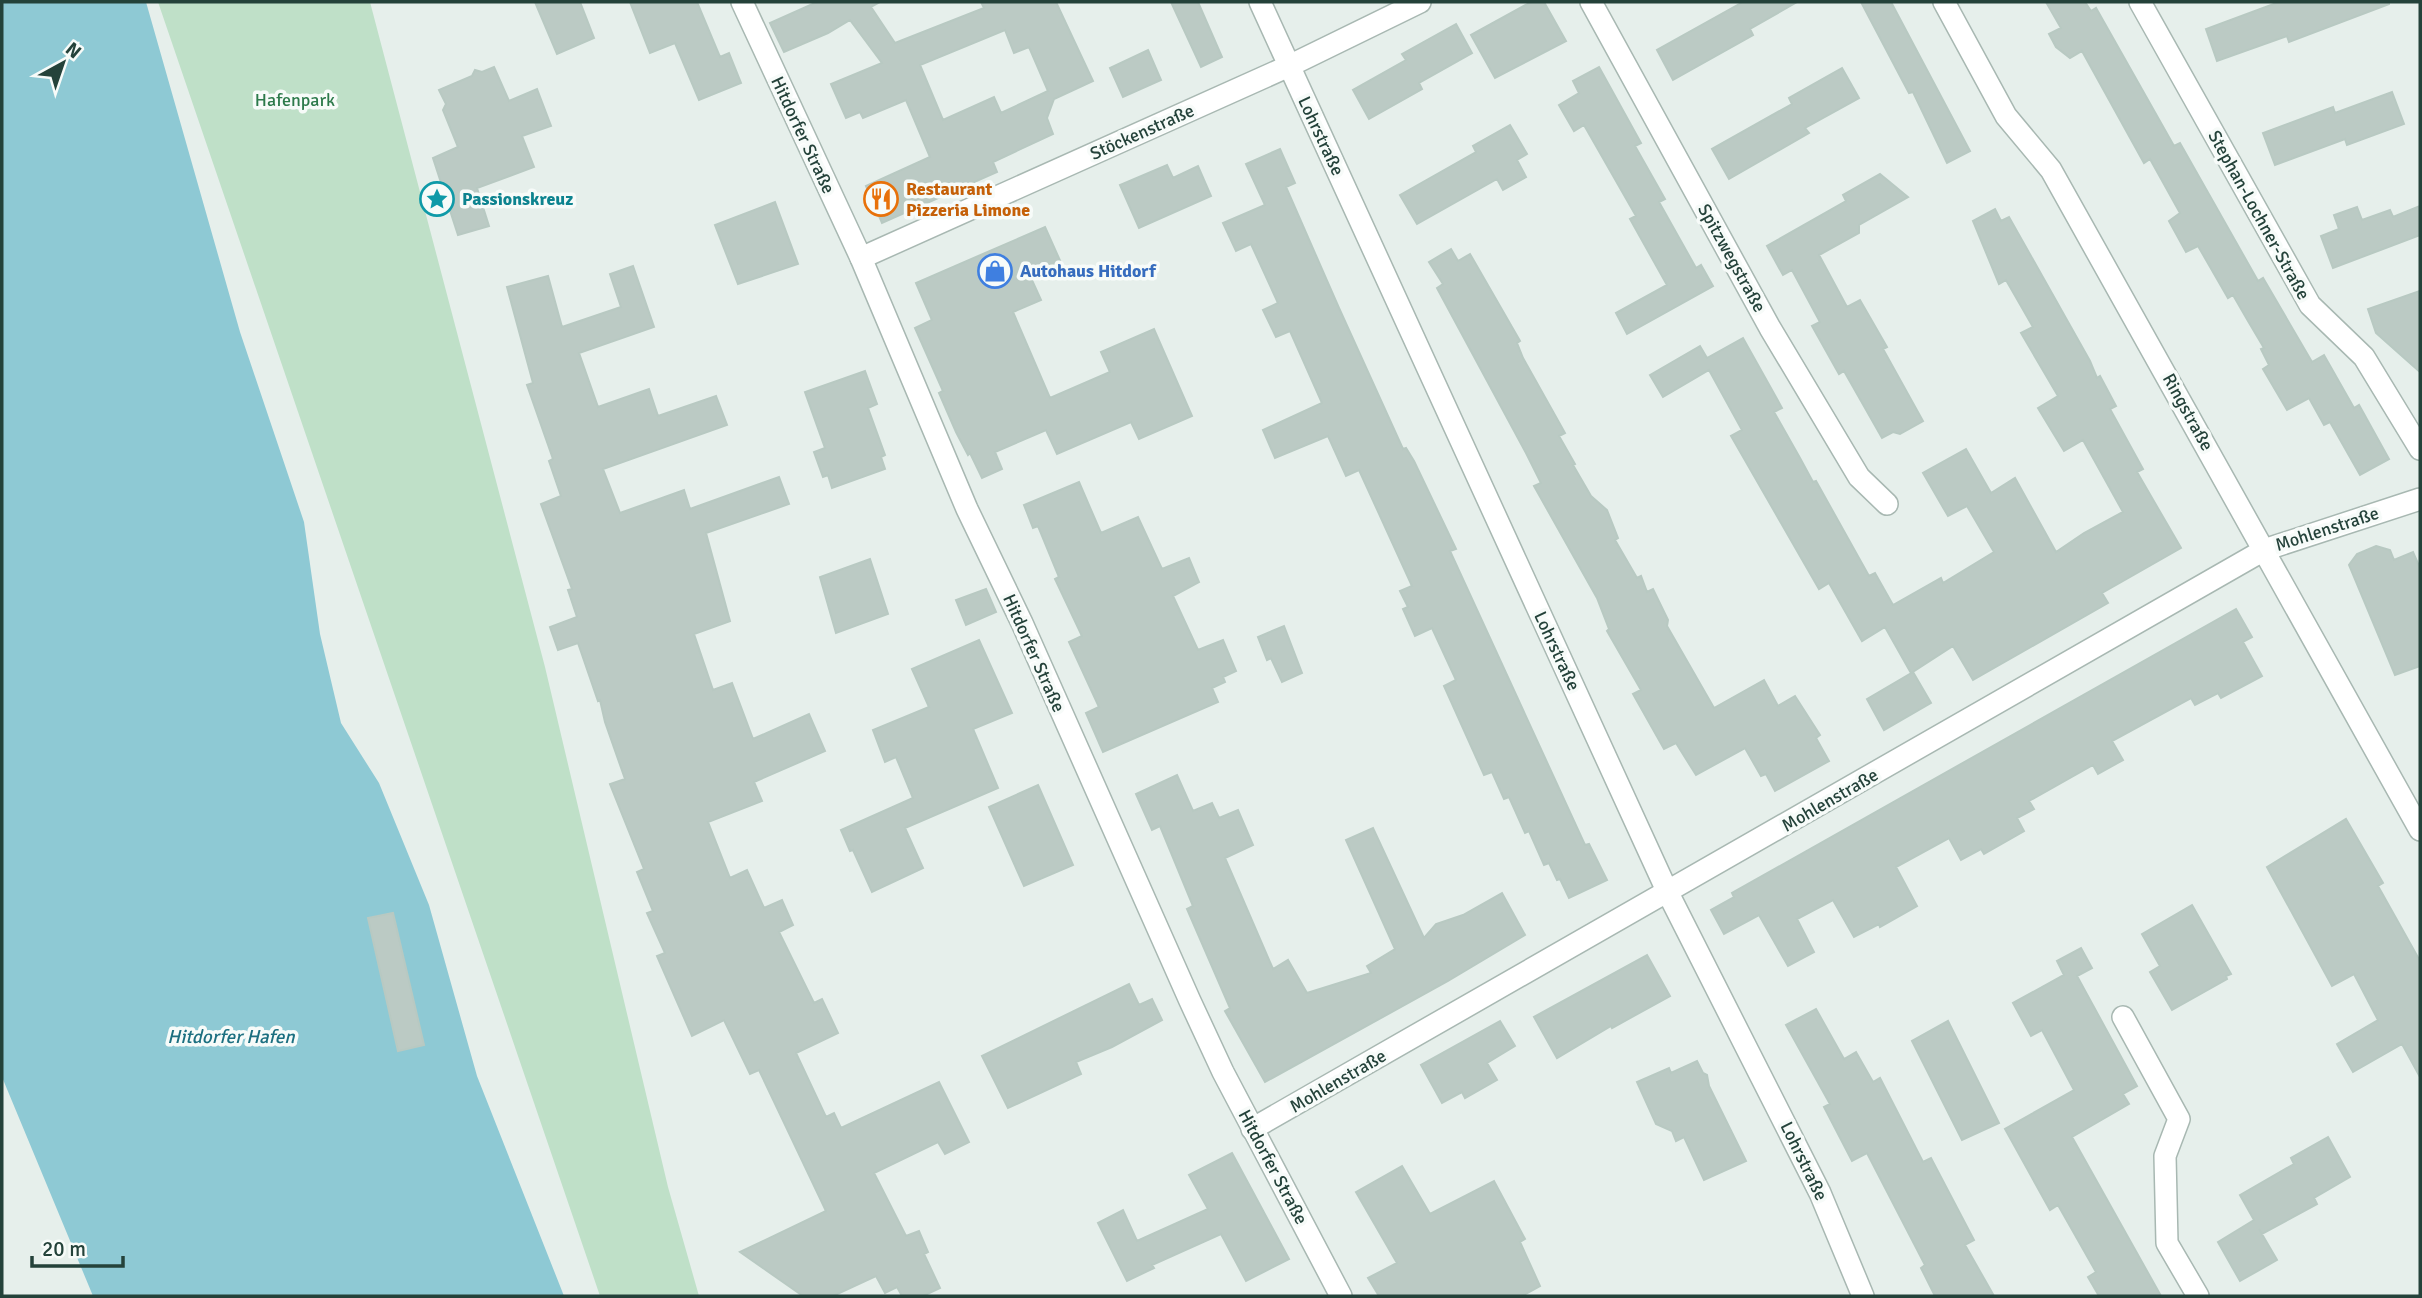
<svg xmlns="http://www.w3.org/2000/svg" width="2422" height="1298" font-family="Signika,sans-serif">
<rect width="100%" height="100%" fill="#e6efeb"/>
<path fill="#bfe0c8" d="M158 2H370L545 667 668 1187 699 1296H600Z"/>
<path fill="#8ec9d4" d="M2 2H146L240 332 304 522 320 634 341 723 379 783 429 905 477 1076 564 1296H93L2 1077Z"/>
<path fill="#bbcac4" stroke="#b8c9c2" stroke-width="2" fill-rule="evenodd" d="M535 2H580L594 38 557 54Z
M630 2H697L720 57 729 53 741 83 699 100 675 43 650 53Z
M817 2H880L871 7 895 43 984 8 981 2H1056L1093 81 1054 99 1047 118 1053 134 993 162 997 172 882 223 866 186 930 157 906 100 863 118 860 112 846 118 831 84 882 63 850 20 828 33 784 52 770 23ZM1005 30 1014 53 1029 47 1048 91 1001 113 994 97 943 120 920 65Z
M1171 2H1198L1222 57 1201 67Z
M1531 2H1544L1566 41 1495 78 1471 35Z
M1743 2H1797L1750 29 1753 35 1673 80 1657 50Z
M1861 2H1891L1970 151 1947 163 1913 92 1909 93Z
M2046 2H2085L2091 11 2096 8 2174 146 2180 143 2258 281 2263 278 2312 362 2324 355 2354 408 2359 405 2389 459 2360 475 2330 422 2324 425 2309 398 2287 410 2263 369 2269 365 2261 349 2264 348 2248 321 2233 295 2228 298 2198 246 2186 252 2169 221 2180 213 2150 159 2144 163 2082 51 2070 58 2056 47 2049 34 2061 28Z
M2279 2H2389V4L2289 42 2287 36 2217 61 2206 29Z
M1456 24 1472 53 1419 83 1422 89 1369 119 1353 90 1406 60 1402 54Z
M1148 50 1161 80 1123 97 1110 68Z
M494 67 509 101 537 89 551 126 522 136 534 167 477 188 489 226 458 235 433 158 458 147 443 110 446 104 439 90 472 76 475 70 482 72Z
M1599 67 1641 143 1635 146 1665 199 1659 202 1696 268 1701 265 1713 286 1627 334 1616 313 1667 285 1630 219 1636 216 1584 125 1574 131 1559 105 1579 93 1573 81Z
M1842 68 1859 98 1805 128 1809 133 1729 179 1712 149 1792 104 1789 98Z
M2392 92 2404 124 2347 145 2345 139 2275 165 2263 133 2333 107 2335 113Z
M1510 125 1527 154 1517 160 1526 177 1503 190 1497 179 1417 224 1400 195 1476 152 1473 146Z
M1280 149 1295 183 1286 187 1339 308 1403 449 1406 448 1414 461 1456 549 1450 551 1585 845 1589 844 1607 880 1569 898 1560 879 1557 880 1549 863 1544 865 1529 831 1525 833 1509 797 1504 799 1492 772 1484 775 1444 686 1456 680 1432 628 1415 636 1403 609 1408 607 1400 591 1412 586 1359 470 1346 476 1328 436 1275 458 1263 430 1322 403 1290 331 1276 337 1263 310 1278 303 1251 244 1236 251 1223 223 1265 205 1246 164Z
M1167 165 1173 178 1198 166 1211 196 1139 228 1120 185Z
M1880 174 1908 197 1859 225V233L1819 255 1847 307 1860 300 1887 347 1883 349 1923 421 1900 434 1893 432 1882 438 1844 371 1839 374 1812 326 1820 322 1792 270 1783 275 1767 246 1846 201 1843 195Z
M775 202 798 264 738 284 715 225Z
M2420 206V235L2333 268 2321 236 2339 229 2334 215 2357 207 2362 220 2390 210 2393 217Z
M1995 209 2001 221 2009 217 2090 361 2097 378 2100 376 2116 406 2110 409 2143 469 2137 472 2181 548 2102 593 2108 603 1973 680 1953 646 1911 673 1885 627 1862 641 1829 583 1819 589 1731 436 1742 430 1709 370 1663 397 1650 375 1700 346 1707 358 1743 338 1782 408 1774 412 1800 458 1813 482 1816 481 1869 576 1875 573 1893 605 1941 578 1943 583 1994 552 1967 506 1948 516 1923 473 1966 449 1991 493 2015 478 2056 552 2084 533 2123 512 2083 440 2064 451 2038 408 2058 396 2021 333 2033 327 2006 280 1999 284 1973 221Z
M1045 227 1062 265 1031 278 1041 300 1013 312 1050 398 1110 372 1101 352 1154 329 1192 416 1139 439 1131 422 1057 454 1046 430 995 452 1002 469 982 478 970 453 968 455 956 432 939 393 943 391 915 328 932 320 916 283Z
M1451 249 1458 261 1470 254 1520 341 1517 343 1523 358 1565 433 1559 436 1575 464 1573 465 1591 496 1607 510 1618 538 1615 540 1637 578 1641 576 1647 592 1653 589 1668 620 1667 626 1714 708 1764 680 1778 706 1795 696 1820 735 1816 738 1829 761 1775 791 1766 774 1761 776 1745 748 1696 775 1676 743 1664 749 1633 694 1641 690 1607 631 1609 629 1597 598 1534 486 1541 483 1526 453 1437 288 1443 284 1429 262Z
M633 266 654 327 579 353 598 407 649 389 658 416 716 396 727 425 603 469 620 513 684 490 690 509 779 477 789 504 706 533 730 621 694 634 713 690 732 683 753 739 809 714 825 751 754 782 762 801 708 822 730 878 747 870 764 908 782 900 793 925 779 932 814 1003 822 999 838 1033 796 1053 826 1117 834 1113 841 1128 939 1082 969 1142 945 1154 938 1142 874 1173 906 1236 919 1231 928 1252 924 1254 940 1288 923 1296H902L897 1287 885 1293 876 1276 833 1296H803L740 1252 826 1211 759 1070 750 1074 724 1020 692 1036 657 956 665 953 647 913 653 911 637 872 644 869 610 784 625 779 605 722 600 700 598 701 578 643 558 650 550 627 577 617 568 590 572 589 541 504 561 496 549 461 553 459 527 385 533 383 507 287 548 276 562 327 621 307 610 274Z
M2420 291V372L2376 333 2368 309Z
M865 371 877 404 868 408 885 455 881 457 885 469 832 488 828 475 823 477 814 452 825 448 805 392Z
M1079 482 1101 533 1138 517 1162 569 1189 558 1199 582 1173 596 1198 650 1223 640 1236 671 1223 677 1225 682 1212 688 1218 702 1103 752 1086 713 1099 707 1069 642 1082 636 1055 579 1059 577 1038 526 1033 528 1024 505Z
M2376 546 2390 550 2394 560 2413 552 2420 568V666L2395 675 2349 565 2357 554Z
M870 559 888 614 836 633 820 577Z
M986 589 996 612 966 625 956 600Z
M2236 609 2252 637 2243 642 2262 676 2221 698 2218 693 2195 705 2191 698 2112 741 2123 760 2098 774 2093 765 2029 801 2034 809 2017 818 2024 831 1984 854 1981 849 1961 860 1949 838 1896 867 1917 906 1880 927 1879 924 1854 937 1833 900 1797 919 1814 952 1788 966 1759 915 1724 934 1711 910 1734 897 1732 893Z
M1284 626 1302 673 1282 682 1271 658 1267 660 1258 637Z
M979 640 1012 713 973 729 998 788 905 828 923 868 872 892 853 850 850 851 841 830 913 798 896 757 885 762 873 730 929 707 912 669Z
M1913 672 1931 703 1884 730 1867 699Z
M1177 775 1193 811 1212 803 1219 818 1238 810 1253 845 1225 858 1273 969 1288 960 1307 993 1371 973 1367 966 1395 949 1346 840 1373 828 1424 938 1436 924 1463 915 1502 893 1525 935 1448 981 1265 1082 1225 1011 1230 1008 1187 909 1193 906 1160 826 1152 830 1136 794Z
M1038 785 1073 865 1024 886 989 807Z
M2346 819 2383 883 2378 886 2420 961V1077L2402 1044 2353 1072 2337 1044 2378 1020 2354 974 2332 986 2267 867Z
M2192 905 2231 974 2226 976 2227 979 2172 1010 2150 972 2160 966 2142 934Z
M393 913 424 1045 398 1051 368 918Z
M2081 948 2092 968 2077 976 2137 1086 2123 1094 2129 1104 2072 1137 2161 1296H2099L2088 1277 2096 1272 2058 1205 2050 1210 2005 1129 2074 1090 2042 1030 2031 1036 2013 1003 2064 975 2057 961Z
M1647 955 1670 996 1612 1028 1611 1026 1557 1058 1534 1017Z
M1129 984 1139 1005 1152 999 1162 1020 1112 1047 1076 1062 1081 1074 1008 1108 982 1056Z
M1816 1009 1844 1059 1856 1052 1873 1082 1880 1078 1923 1162 1931 1158 1974 1240 1965 1245 1994 1296H1935L1921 1268 1925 1265 1867 1153 1852 1161 1824 1107 1830 1104 1786 1025Z
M1500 1021 1515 1046 1487 1063 1497 1080 1465 1098 1462 1092 1442 1103 1421 1065Z
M1948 1021 1999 1123 1962 1140 1912 1041Z
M1697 1061 1703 1073 1707 1075 1709 1086 1746 1161 1704 1180 1684 1137 1676 1141 1672 1131 1656 1124 1637 1082 1669 1068 1671 1073Z
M2328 1137 2350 1177 2314 1198 2317 1204 2262 1234 2259 1229 2277 1260 2240 1281 2218 1242 2254 1220 2240 1195 2294 1164 2291 1158Z
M1232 1153 1289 1259 1246 1281 1221 1234 1152 1265 1154 1268 1127 1281 1098 1223 1123 1210 1137 1241 1208 1209 1189 1175Z
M1402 1166 1430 1214 1494 1181 1525 1239 1520 1242 1540 1286 1522 1296H1379L1368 1278 1397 1263 1356 1192Z"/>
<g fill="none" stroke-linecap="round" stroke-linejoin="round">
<g stroke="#a8b8b2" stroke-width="24">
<path id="minor" d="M1260 2 1668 893 1820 1193 1863 1296
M1591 2 1770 328 1859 477 1887 504
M1944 2 2006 116 2051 170 2420 830
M2140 2 2310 305 2364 357 2420 449
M861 258 1289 66 1420 2
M2123 1017 2179 1119 2165 1156 2167 1243 2198 1296
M1252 1129 2264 550 2420 499"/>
</g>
<g stroke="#a8b8b2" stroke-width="24">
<path id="tertiary" d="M742 2 861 258 967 509 1022 623 1190 1001 1223 1072 1341 1296"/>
</g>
<use href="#minor" stroke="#fff" stroke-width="21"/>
<use href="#tertiary" stroke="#fff" stroke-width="21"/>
</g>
<defs>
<g id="sight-ring" transform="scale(1.75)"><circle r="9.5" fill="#f7fbf9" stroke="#0f9aa8" stroke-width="1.5"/><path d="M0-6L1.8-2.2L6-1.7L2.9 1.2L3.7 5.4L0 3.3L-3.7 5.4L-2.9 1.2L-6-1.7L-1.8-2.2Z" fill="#0f9aa8"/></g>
<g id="restaurant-ring" transform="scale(1.75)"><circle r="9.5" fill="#f7fbf9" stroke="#e8710a" stroke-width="1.5"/><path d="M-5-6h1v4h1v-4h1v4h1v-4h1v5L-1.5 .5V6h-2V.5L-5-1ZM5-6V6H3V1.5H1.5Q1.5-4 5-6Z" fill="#e8710a"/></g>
<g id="shop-ring" transform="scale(1.75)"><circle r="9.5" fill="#f7fbf9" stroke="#3f7fe0" stroke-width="1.5"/><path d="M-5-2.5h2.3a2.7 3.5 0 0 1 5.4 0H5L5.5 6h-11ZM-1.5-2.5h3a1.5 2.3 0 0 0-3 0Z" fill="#3f7fe0"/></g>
</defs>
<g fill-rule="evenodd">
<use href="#sight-ring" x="437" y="199"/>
<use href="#restaurant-ring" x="881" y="199"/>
<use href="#shop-ring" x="995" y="271"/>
</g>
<g text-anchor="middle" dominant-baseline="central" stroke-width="7" stroke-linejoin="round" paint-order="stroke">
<g font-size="18" fill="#2d7a4b" stroke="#f7fbf9">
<text x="295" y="100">Hafenpark</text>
</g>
<g font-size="18" fill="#24423a" stroke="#f7fbf9">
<text transform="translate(1142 132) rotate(-24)">Stöckenstraße</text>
<text transform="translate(803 135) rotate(65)">Hitdorfer Straße</text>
<text transform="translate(1321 136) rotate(65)">Lohrstraße</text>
<text transform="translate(2259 215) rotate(61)">Stephan-Lochner-Straße</text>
<text transform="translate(1732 258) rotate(61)">Spitzwegstraße</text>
<text transform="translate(2188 412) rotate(61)">Ringstraße</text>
<text transform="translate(2327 529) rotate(-18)">Mohlenstraße</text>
<text transform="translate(1557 651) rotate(65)">Lohrstraße</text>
<text transform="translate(1034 653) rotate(66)">Hitdorfer Straße</text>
<text transform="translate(1830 800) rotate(-30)">Mohlenstraße</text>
<text transform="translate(1338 1081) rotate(-30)">Mohlenstraße</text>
<text transform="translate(1804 1161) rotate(64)">Lohrstraße</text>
<text transform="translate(1273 1167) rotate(62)">Hitdorfer Straße</text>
</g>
<g font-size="18" font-weight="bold" fill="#c56008" stroke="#f7fbf9" text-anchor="start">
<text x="906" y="189">Restaurant<tspan x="906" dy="21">Pizzeria Limone</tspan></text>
</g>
<g font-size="18" font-weight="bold" fill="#0d838f" stroke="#f7fbf9" text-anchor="start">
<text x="462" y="199">Passionskreuz</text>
</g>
<g font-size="18" font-weight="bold" fill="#366cbe" stroke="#f7fbf9" text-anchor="start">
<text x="1020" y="271">Autohaus Hitdorf</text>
</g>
<g font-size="19" font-style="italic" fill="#1c6f80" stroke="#f7fbf9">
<text x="231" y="1037">Hitdorfer Hafen</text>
</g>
</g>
<rect width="2422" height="1298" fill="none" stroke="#24423a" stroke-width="7"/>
<g transform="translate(63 63) rotate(40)" stroke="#f7fbf9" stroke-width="5" paint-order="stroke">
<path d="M0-5L12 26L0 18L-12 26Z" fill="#24423a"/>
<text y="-10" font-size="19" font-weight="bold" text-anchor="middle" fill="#24423a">N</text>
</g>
<path d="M32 1256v10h91v-10" fill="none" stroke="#24423a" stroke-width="3.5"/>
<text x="42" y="1256" font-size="21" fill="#24423a" stroke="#f7fbf9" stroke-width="5" paint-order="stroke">20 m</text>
</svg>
